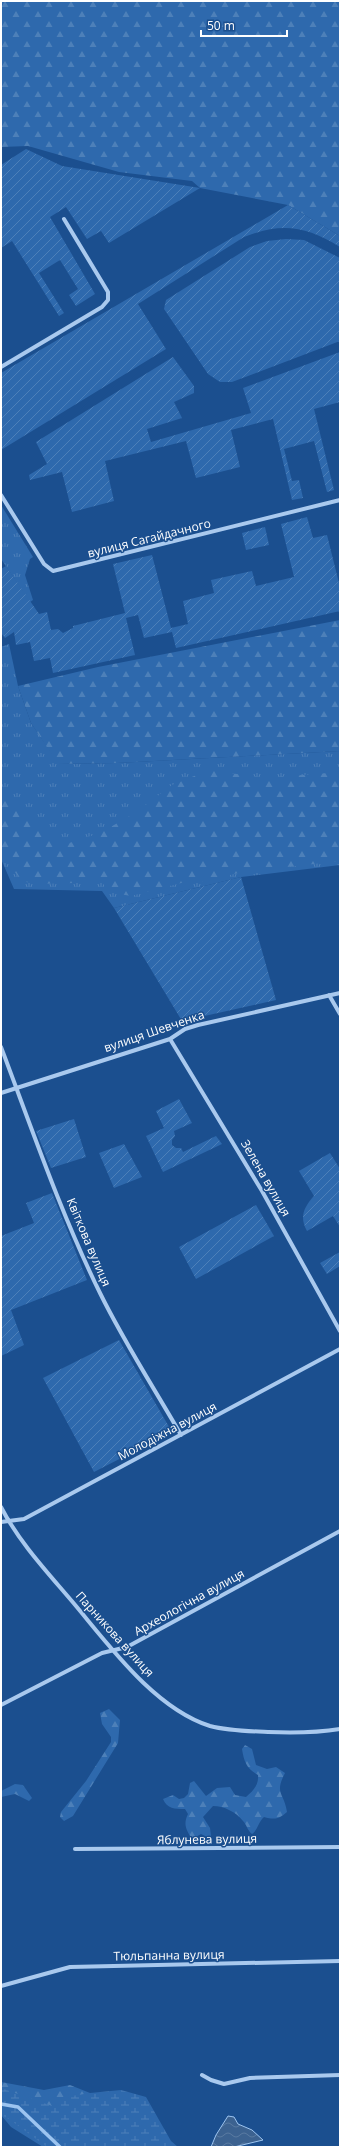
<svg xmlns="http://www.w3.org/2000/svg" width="341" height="2148" font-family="'Open Sans',sans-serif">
<defs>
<pattern id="grass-tufts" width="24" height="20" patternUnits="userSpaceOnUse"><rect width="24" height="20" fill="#2e69ad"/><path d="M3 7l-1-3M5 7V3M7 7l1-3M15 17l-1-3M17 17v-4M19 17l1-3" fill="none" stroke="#4d80b9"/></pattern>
<pattern id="forest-firs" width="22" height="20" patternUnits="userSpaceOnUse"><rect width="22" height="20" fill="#2e69ad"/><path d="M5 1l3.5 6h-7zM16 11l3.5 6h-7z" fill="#4d80b9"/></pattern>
<pattern id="wetland-marsh" width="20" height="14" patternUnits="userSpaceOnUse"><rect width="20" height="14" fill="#2e69ad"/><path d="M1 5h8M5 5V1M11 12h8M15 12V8" fill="none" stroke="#4d80b9"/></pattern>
<pattern id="garden-furrows" width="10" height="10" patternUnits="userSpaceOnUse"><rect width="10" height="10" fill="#2e69ad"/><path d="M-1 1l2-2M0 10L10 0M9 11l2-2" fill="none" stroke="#4d80b9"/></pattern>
<pattern id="water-waves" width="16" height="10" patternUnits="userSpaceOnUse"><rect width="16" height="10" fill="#3c6290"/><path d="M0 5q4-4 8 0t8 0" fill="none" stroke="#597aa1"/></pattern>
</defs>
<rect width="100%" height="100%" fill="#1b4f8f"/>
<path fill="url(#grass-tufts)" d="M1 505 33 557 30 559 25 575 33 600 30 602 1 559Z
M9 644 18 686 31 723 59 764 117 763 340 751V865L241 877 114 908 102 891 14 889 1 859V647Z"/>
<path fill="url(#forest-firs)" d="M1 1H340V236L288 205 200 188 192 181 119 172 28 146 1 147Z
M340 620V751L117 763 58 764 31 723 18 686 98 667Z
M209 770 265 778 340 772V861L243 872 195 883 185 882 131 896 114 893 102 883 90 880 74 883 35 884 22 881 14 871 1 844V798H6L46 834 69 843 100 833 135 813 172 785Z
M109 1709 120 1720 118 1743 73 1816 64 1821 60 1817 61 1812 86 1781 111 1742V1737L102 1724 100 1713Z
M245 1745 252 1749 256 1765 267 1769 276 1767 285 1773C274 1794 284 1792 287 1812 279 1819 275 1820 264 1817 258 1822 258 1830 252 1834 247 1830 247 1825 243 1821 236 1812 224 1806 213 1806L203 1817 210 1828 211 1836 209 1838 201 1834 192 1839C186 1830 183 1824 188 1814L185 1809C175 1809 167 1809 163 1799L173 1795 179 1799 184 1798 188 1794 190 1783 194 1781 206 1796 217 1788 230 1787 235 1795 246 1797C253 1791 259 1785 258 1775 247 1769 244 1762 242 1749Z
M15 1784 23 1785 32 1798 29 1801 15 1794 1 1797V1791Z
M1 2082 44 2090 70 2085 90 2093 80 2147H43L11 2127 1 2115Z"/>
<path fill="url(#wetland-marsh)" d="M1 2088 55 2107 72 2096 90 2093 121 2090 146 2097 171 2141 178 2147H47L9 2119 1 2115Z"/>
<path fill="url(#garden-furrows)" d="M26 149 62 166 200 188 109 243 101 231 87 239 66 207 50 217 95 294 76 306 69 295 78 289 60 260 39 273 64 313 59 316 12 241 1 248V165Z
M288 205 340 236V247C306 226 282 222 244 237L138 304 166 349 1 450V373Z
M286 239 304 240 340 258V341L232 382H220L208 374 164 309 166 300 250 247 267 241Z
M340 352V402L314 409 334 490 327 492 314 441 284 449 292 481 299 480 303 498 292 500 273 419 231 430 240 467 196 478 186 441 105 461 114 501 72 512 62 472 30 480 29 475 47 464 36 442 173 357 194 386V393L174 402 182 418 147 429 151 442 251 413 243 388Z
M307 517 313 538 327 535 340 587V611L176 648 172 632 144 638 138 615 126 618 135 655 53 673 50 658 34 661 30 642 16 645 14 632 5 638 1 633V569L6 566 39 614 47 612 51 630 58 629 63 633 73 628V626L125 613 113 564 152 555 171 628 188 624 183 601 214 593 211 580 252 571 256 586 294 577 281 524Z
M265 527 269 545 246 550 242 533Z
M241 877 276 1000 182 1021 114 908Z
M179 1099 192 1123 174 1131 175 1136 172 1140V1145L176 1148H181L183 1152 216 1136 222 1144 163 1172 146 1136 164 1128 156 1111Z
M74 1119 86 1157 51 1168 36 1131Z
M124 1144 142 1177 114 1188 99 1153Z
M330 1153 340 1169V1227L333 1216 307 1231C299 1217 304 1207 314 1196L299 1171Z
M52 1193 87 1280 11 1310 24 1345 1 1356V1236L34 1223 26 1203Z
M256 1205 274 1236 196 1279 179 1247Z
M340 1252V1266L327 1274 320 1263Z
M119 1340 172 1432 94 1472 43 1378Z"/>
<path fill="url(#water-waves)" stroke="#9cc4f0" d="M228 2116 234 2117 238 2124 252 2130 263 2140 234 2147H211L216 2135Z"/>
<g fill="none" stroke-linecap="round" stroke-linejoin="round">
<path stroke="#9cc4f0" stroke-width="3.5" d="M1 2104 18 2107 60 2147"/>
<path stroke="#a9c9ee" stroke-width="4" d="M1 367 102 307 108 300V292L64 219
M1 495 44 564 53 571 340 500
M329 995 340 1014
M170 1039 262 1191 340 1331
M1 1047C32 1129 61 1214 100 1293 124 1342 154 1388 181 1435
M1 1093 170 1039 185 1029 198 1025 340 993
M1 1507C20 1544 50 1575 76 1606 111 1648 156 1709 210 1726 229 1731 248 1731 268 1732 292 1733 315 1733 340 1729
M1 1522 24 1519 340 1349
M1 1705 102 1653 127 1647 340 1531
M75 1849 340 1847
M1 1986 70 1967 340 1961
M202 2075 211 2080 224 2084 250 2078 340 2075"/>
</g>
<g text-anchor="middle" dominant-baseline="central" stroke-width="3" stroke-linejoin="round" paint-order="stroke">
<g font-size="12" fill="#fff" stroke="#1b4f8f">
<text transform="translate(149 538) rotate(-14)">вулиця Сагайдачного</text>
<text transform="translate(154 1031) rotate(-19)">вулиця Шевченка</text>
<text transform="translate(266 1178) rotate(60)">Зелена вулиця</text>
<text transform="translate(89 1242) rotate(67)">Квіткова вулиця</text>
<text transform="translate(167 1431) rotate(-28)">Молодіжна вулиця</text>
<text transform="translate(189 1602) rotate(-29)">Археологічна вулиця</text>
<text transform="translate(115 1634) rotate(48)">Парникова вулиця</text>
<text transform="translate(207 1839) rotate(-1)">Яблунева вулиця</text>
<text transform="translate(169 1955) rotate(-1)">Тюльпанна вулиця</text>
</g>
</g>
<rect width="341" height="2148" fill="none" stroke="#ffffff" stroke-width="4"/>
<path d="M201 30v6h86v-6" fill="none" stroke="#ffffff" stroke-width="2"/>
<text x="207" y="30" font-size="12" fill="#ffffff" stroke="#1b4f8f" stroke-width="3" paint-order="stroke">50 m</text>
</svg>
